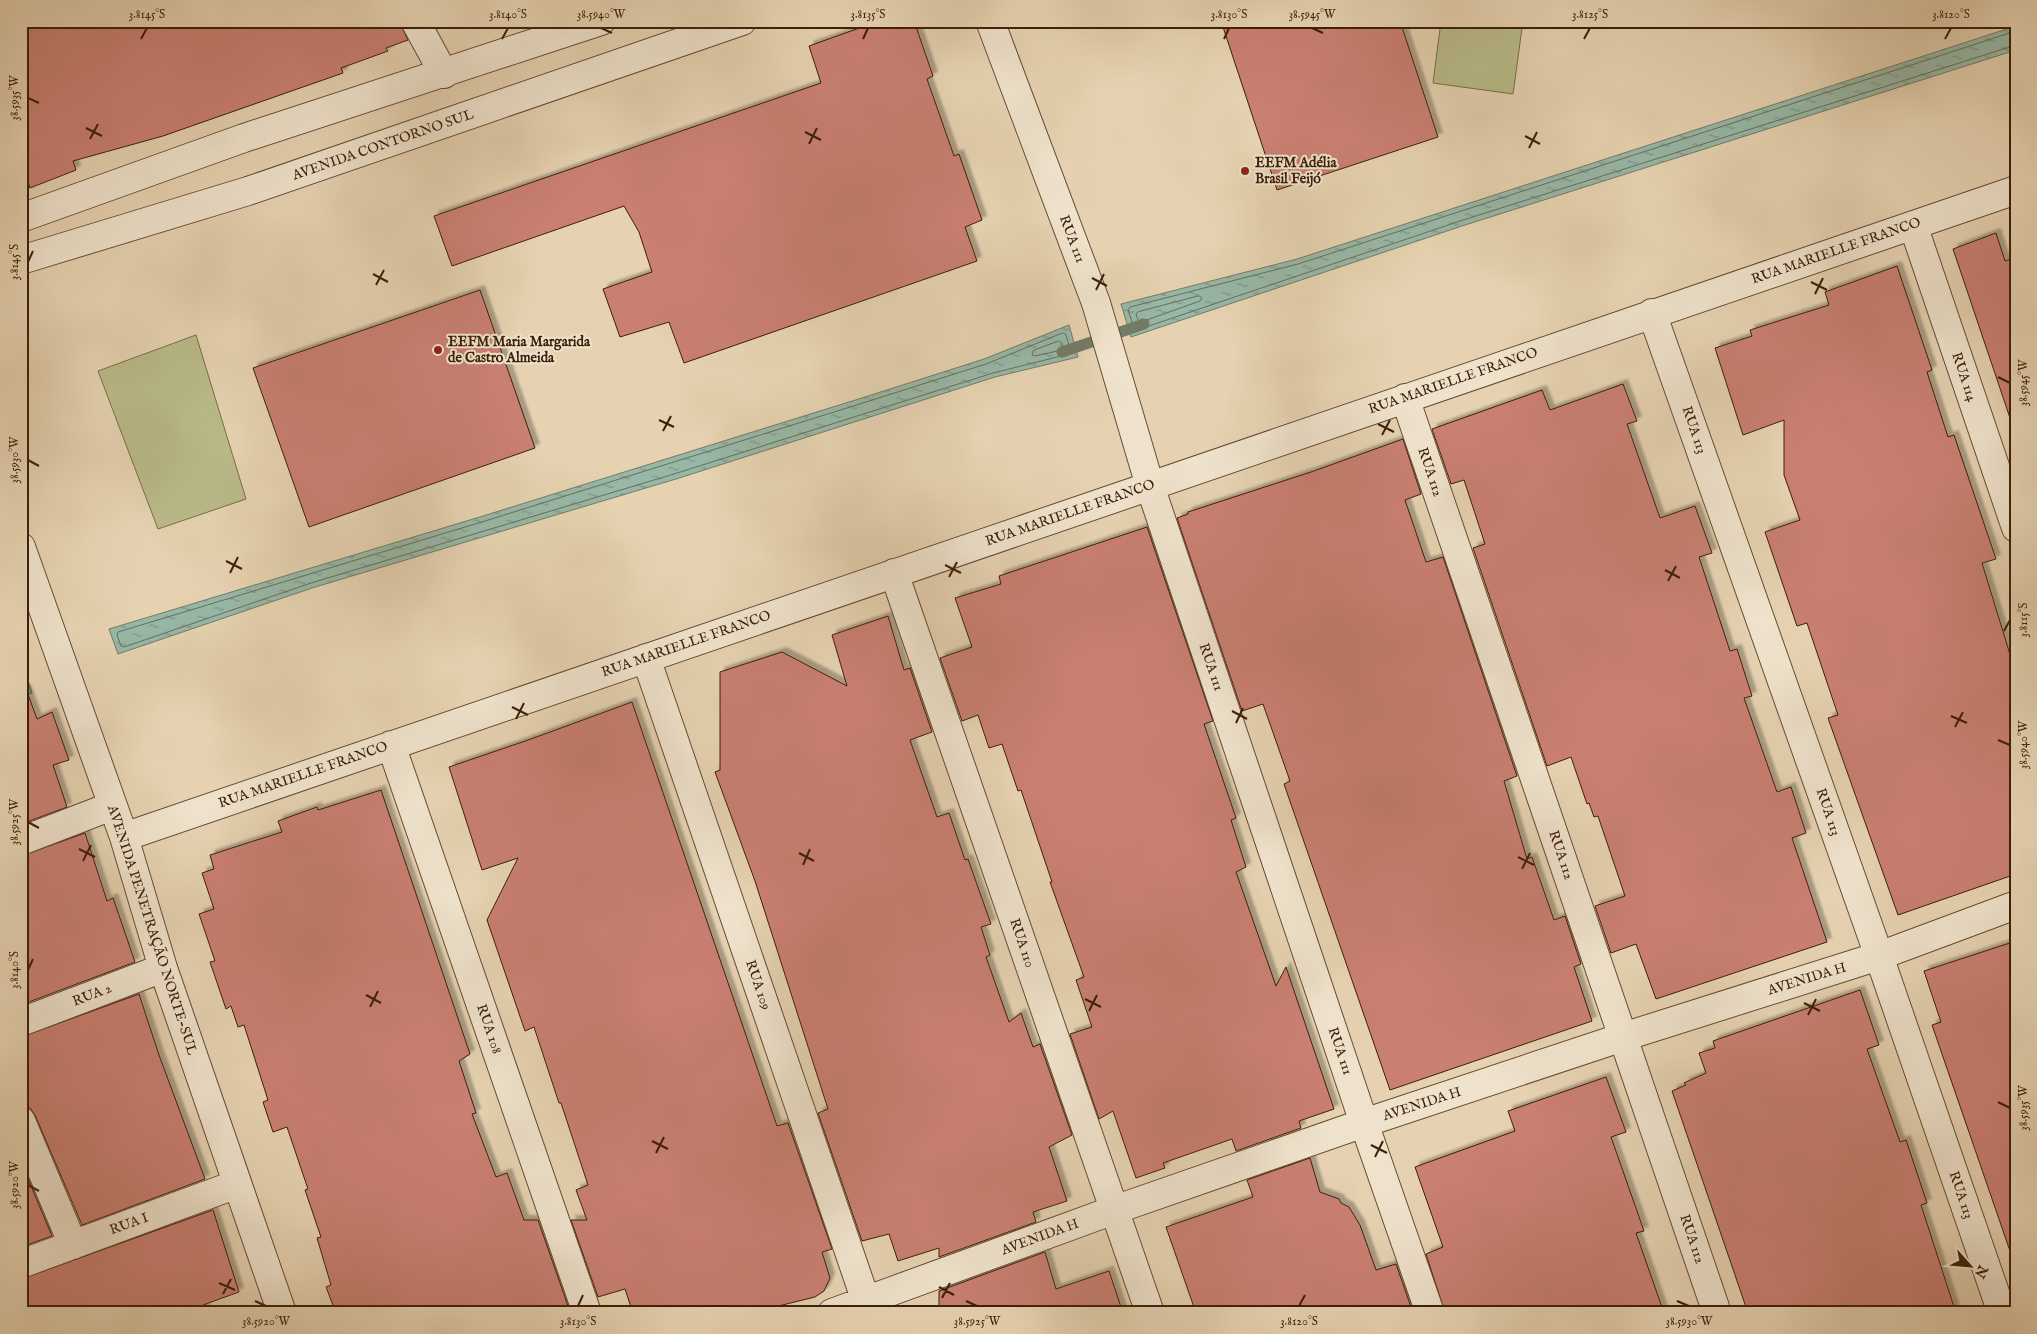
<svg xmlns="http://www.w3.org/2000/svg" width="2037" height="1334" font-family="'IM FELL English',serif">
<defs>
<pattern id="water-ripples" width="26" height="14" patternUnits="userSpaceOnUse" patternTransform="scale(1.25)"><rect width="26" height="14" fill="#97b8a7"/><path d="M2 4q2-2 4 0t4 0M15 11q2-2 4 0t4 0" fill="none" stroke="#7c9586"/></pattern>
<filter id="shadow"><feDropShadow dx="4.5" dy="-4.5" stdDeviation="1" flood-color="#0004"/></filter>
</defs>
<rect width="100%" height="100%" fill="#e6d2b1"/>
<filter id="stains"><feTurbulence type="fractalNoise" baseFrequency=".004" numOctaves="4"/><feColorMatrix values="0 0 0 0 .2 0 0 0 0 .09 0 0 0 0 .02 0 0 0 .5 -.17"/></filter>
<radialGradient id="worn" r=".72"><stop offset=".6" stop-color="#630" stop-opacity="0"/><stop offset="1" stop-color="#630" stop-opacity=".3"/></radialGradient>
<path fill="#b9bb89" stroke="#7a6d48" d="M1441 21H1523L1513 94 1433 83Z
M196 335 246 499 158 529 98 371Z"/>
<path fill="url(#water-ripples)" stroke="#737b67" d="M2016 26V50L1462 226 1131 337 1121 304 1297 259Z
M1069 325 1078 357 995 377 676 479 312 588 118 654 109 629 483 516 865 397 984 359Z
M24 668 32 693 21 697V670Z"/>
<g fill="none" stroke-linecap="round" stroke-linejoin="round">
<path stroke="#6a6c58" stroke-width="1" d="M2016 31 1298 264 1130 307 1128 310 1134 328 1137 330 1460 221 2016 45
M1199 296 1202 298 1200 301 1141 322 1138 320 1136 314 1138 312Z
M1063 333 1066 335 1071 352 1069 354 993 373 674 474 311 583 124 647 121 646 117 635 118 632 485 521 866 402 986 364Z
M1059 341 1062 343V350L1035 356 1032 355 1033 351Z"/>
<path stroke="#737b67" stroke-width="11" d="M1062 352 1144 324"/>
</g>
<path fill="#c97f72" stroke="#3c1f08" filter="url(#shadow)" d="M21 21H155L156 27 175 21H399L408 40 386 48 388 51 341 68 343 73 163 136 73 161 76 170 30 188 27 179 21 182Z
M433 21H448L449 25 437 29Z
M879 21H914L933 76 927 79 954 156 959 154 982 220 965 227 977 261 684 363 669 322 620 337 603 289 652 272 639 232 624 206 452 266 434 216 821 83 809 46Z
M1221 21H1400L1438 137 1277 190Z
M1996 233 2005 261 2016 258V417L2010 418 1953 249Z
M1897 266 1932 370 1927 372 1948 437 1954 435 1996 559 1982 563 2016 674V874L1898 915 1828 718 1838 715 1807 623 1797 626 1765 532 1800 520 1784 475V420L1743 435 1715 348 1752 336 1750 330 1829 305 1825 292Z
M480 290 535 448 309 527 253 368Z
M1623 384 1637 421 1627 424 1660 518 1695 506 1712 553 1699 557 1730 651 1737 649 1752 696 1744 698 1777 792 1791 787 1806 833 1792 838 1827 942 1656 999 1636 944 1611 953 1595 906 1625 896 1598 816 1594 817 1589 803 1587 804 1571 757 1547 766 1473 548 1485 544 1464 480 1451 484 1432 429 1542 390 1550 410Z
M1403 439 1421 494 1405 500 1426 562 1443 557 1517 776 1504 781 1527 859 1532 857 1554 920 1565 916 1581 964 1574 967 1592 1021 1390 1090 1284 784 1290 781 1263 704 1242 711 1177 518 1188 514V512L1311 472Z
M1147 527 1213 721 1204 724 1236 818 1231 820 1246 867 1236 872 1276 986 1286 967 1334 1109 1299 1121 1301 1128 1236 1151 1232 1139 1163 1163 1165 1168 1136 1178 1113 1111 1099 1119 1070 1034 1092 1027 1076 980 1084 977 1050 882H1052L1021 790 1018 791 1002 744 989 748 978 715 962 721 940 658 972 647 955 598 1001 584 999 576Z
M888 616 904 670 910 668 932 732 910 740 937 817 949 813 965 860 968 859 991 924 981 927 990 955 986 957 1009 1022 1021 1013 1033 1047 1040 1044 1072 1135 1049 1147 1067 1201 1033 1212 1036 1222 939 1257V1248L898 1261 889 1234 862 1241 818 1113 828 1109 755 881 715 772 720 770V672L782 652 847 686 832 635Z
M26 689 37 719 52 712 69 760 53 765 67 807 21 824V690Z
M632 702 777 1126 788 1123 832 1249 822 1252 830 1278 824 1291 815 1297 750 1313H633L625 1289 598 1297 571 1220H587L576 1190 588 1185 561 1103H559L534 1027 525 1031 487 920 518 858 482 870 449 767 531 739Z
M381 790 470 1054 459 1061 476 1113 472 1114 496 1177 507 1173 524 1220H538L568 1306 543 1313H336L326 1287 331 1285 317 1238 321 1237 305 1190 308 1189 287 1127 273 1132 263 1102 268 1100 244 1025 238 1027 231 1006 226 1009 210 962 215 961 199 914 214 909 202 873 214 869 210 855 282 832 278 821 317 807 318 810Z
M85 833 107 901 113 898 135 962 21 1005V856Z
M2016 941V1250L2010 1251 1932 1025 1941 1022 1924 971Z
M1860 990 1879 1045 1867 1049 1900 1142 1906 1140 1927 1203 1921 1205 1956 1313H1748L1672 1091 1686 1085 1684 1083 1706 1073 1699 1053 1715 1048 1713 1041Z
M139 994 159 1055 205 1179 82 1225 35 1115 30 1108 21 1106V1037Z
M1606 1077 1626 1132 1611 1137 1644 1231 1636 1233 1664 1313H1445L1426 1254 1443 1247 1415 1167 1515 1131 1508 1111Z
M1310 1158 1320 1192 1339 1199 1341 1203 1349 1207 1360 1225 1376 1270 1396 1264 1411 1307 1395 1313H1196L1166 1227 1253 1197 1247 1180Z
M21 1162 52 1236 21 1247Z
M213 1210 239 1292 203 1305 206 1313H21V1279Z
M1045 1252 1056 1289 1109 1271 1123 1313H939V1291Z"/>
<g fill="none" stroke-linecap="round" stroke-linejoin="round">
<g stroke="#664c32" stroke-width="30">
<path id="minor" d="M415 21 444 74
M990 21 1096 303 1150 486 1364 1123 1430 1313
M21 218 244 138 601 21
M1913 225 2016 528
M21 260 248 191 742 21
M1652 313 1879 956 2002 1313
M1405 398 1717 1313
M21 547 124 837 163 968 282 1313
M894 573 1150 1313
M646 658 870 1313
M391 745 587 1313
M124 837 2016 190
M21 841 112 806
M21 1022 163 968
M21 1121 73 1245
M21 1264 237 1184
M832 1313 1114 1210 1364 1123 1623 1037 1879 956 2016 905"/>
</g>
<use href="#minor" stroke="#efe2cc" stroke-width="28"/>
</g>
<path fill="none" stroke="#3c1f08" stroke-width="2" d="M601 28 612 33M1312 28 1323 33M141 39 147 28M502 39 508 28M863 39 868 28M1224 39 1229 28M1584 39 1590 28M1945 39 1951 28M28 98 39 103M86 128 102 136M805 132 821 140M1525 136 1540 144M90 139 98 124M809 144 817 128M1529 148 1537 132M28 262 33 251M373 274 388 282M1092 278 1107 286M1811 282 1827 290M376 285 384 270M1096 290 1104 274M1815 294 1823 278M1998 377 2010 383M659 420 674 427M1378 424 1394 432M663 431 671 416M1382 435 1390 420M28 460 39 466M226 561 242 569M945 565 961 573M1665 570 1680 578M230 573 238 557M949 577 957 562M1668 581 1676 566M2004 631 2010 620M512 707 528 715M1232 711 1247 719M1951 716 1967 723M516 719 524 703M1236 723 1243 708M1955 727 1963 712M1998 740 2010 745M28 822 39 828M79 849 95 857M799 853 814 861M1518 857 1534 865M83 861 91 845M803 865 810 849M1522 869 1530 853M28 970 33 959M366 995 381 1003M1085 999 1101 1007M1804 1003 1820 1011M370 1007 378 991M1089 1011 1097 995M1808 1015 1816 999M1998 1102 2010 1108M652 1141 668 1149M1371 1145 1387 1153M656 1153 664 1137M1375 1157 1383 1141M28 1185 39 1191M219 1283 235 1290M939 1287 954 1295M223 1294 231 1279M942 1298 950 1283M255 1301 266 1306M966 1301 977 1306M1677 1301 1689 1306M578 1306 583 1295M1299 1306 1305 1295"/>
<g fill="#8f2418" stroke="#efe2cc" stroke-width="2">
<circle cx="1245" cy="171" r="5"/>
<circle cx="438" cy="350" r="5"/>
</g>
<g text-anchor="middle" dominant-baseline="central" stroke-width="4" stroke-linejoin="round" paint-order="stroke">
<g font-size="14" fill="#3c1f08" stroke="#efe2cc">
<text transform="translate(383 145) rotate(-19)">AVENIDA CONTORNO SUL</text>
<text transform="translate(1072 239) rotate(69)">RUA 111</text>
<text transform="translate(1836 251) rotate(-19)">RUA MARIELLE FRANCO</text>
<text transform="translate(1964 377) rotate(71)">RUA 114</text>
<text transform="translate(1453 381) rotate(-19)">RUA MARIELLE FRANCO</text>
<text transform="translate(1694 430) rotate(71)">RUA 113</text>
<text transform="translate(1430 472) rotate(71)">RUA 112</text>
<text transform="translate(1070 513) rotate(-19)">RUA MARIELLE FRANCO</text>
<text transform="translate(686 644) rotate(-19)">RUA MARIELLE FRANCO</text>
<text transform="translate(1211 667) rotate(71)">RUA 111</text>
<text transform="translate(303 775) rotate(-19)">RUA MARIELLE FRANCO</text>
<text transform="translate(1828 812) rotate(71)">RUA 113</text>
<text transform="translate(1561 855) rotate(71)">RUA 112</text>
<text transform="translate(152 930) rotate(72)">AVENIDA PENETRAÇÃO NORTE-SUL</text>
<text transform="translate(1022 943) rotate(71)">RUA 110</text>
<text transform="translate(1807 979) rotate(-17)">AVENIDA H</text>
<text transform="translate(758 985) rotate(71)">RUA 109</text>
<text transform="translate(92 995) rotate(-21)">RUA 2</text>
<text transform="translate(489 1029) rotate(71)">RUA 108</text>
<text transform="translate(1340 1051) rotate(71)">RUA 111</text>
<text transform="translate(1422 1104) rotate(-18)">AVENIDA H</text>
<text transform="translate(1961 1195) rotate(71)">RUA 113</text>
<text transform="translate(129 1224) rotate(-20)">RUA I</text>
<text transform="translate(1040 1237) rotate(-20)">AVENIDA H</text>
<text transform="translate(1692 1239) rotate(71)">RUA 112</text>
</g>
<g font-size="14" font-weight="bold" fill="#3c1f08" stroke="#efe2cc" text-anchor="start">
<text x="1255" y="163">EEFM Adélia<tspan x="1255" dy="16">Brasil Feijó</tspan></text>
<text x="448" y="342">EEFM Maria Margarida<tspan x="448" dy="16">de Castro Almeida</tspan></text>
</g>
</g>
<rect width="2037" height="1334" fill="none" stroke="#e6d2b1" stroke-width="55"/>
<g transform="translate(1970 1266) rotate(117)" stroke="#efe2cc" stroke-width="4" paint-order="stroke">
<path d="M0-4L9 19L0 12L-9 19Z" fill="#3c1f08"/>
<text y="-8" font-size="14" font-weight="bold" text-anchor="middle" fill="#3c1f08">N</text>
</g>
<rect x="28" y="28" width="1982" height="1278" fill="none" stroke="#3c1f08" stroke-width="2"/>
<g font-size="12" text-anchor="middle" fill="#3c1f08">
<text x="147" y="18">3.8145°S</text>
<text x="508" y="18">3.8140°S</text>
<text x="601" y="18">38.5940°W</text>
<text x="868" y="18">3.8135°S</text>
<text x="1229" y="18">3.8130°S</text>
<text x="1312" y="18">38.5945°W</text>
<text x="1590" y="18">3.8125°S</text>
<text x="1951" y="18">3.8120°S</text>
<text transform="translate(14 98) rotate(-90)" y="4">38.5935°W</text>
<text transform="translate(14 262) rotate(-90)" y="4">3.8145°S</text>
<text transform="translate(2023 383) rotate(-90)" y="4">38.5945°W</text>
<text transform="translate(14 460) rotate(-90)" y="4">38.5930°W</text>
<text transform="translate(2023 620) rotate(-90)" y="4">3.8115°S</text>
<text transform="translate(2023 745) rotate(-90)" y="4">38.5940°W</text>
<text transform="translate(14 822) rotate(-90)" y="4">38.5925°W</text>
<text transform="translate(14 970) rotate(-90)" y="4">3.8140°S</text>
<text transform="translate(2023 1108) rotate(-90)" y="4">38.5935°W</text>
<text transform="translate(14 1185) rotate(-90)" y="4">38.5920°W</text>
<text x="266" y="1325">38.5920°W</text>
<text x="578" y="1325">3.8130°S</text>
<text x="977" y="1325">38.5925°W</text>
<text x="1299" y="1325">3.8120°S</text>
<text x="1689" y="1325">38.5930°W</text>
</g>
<rect width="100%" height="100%" filter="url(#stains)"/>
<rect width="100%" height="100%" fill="url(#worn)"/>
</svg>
